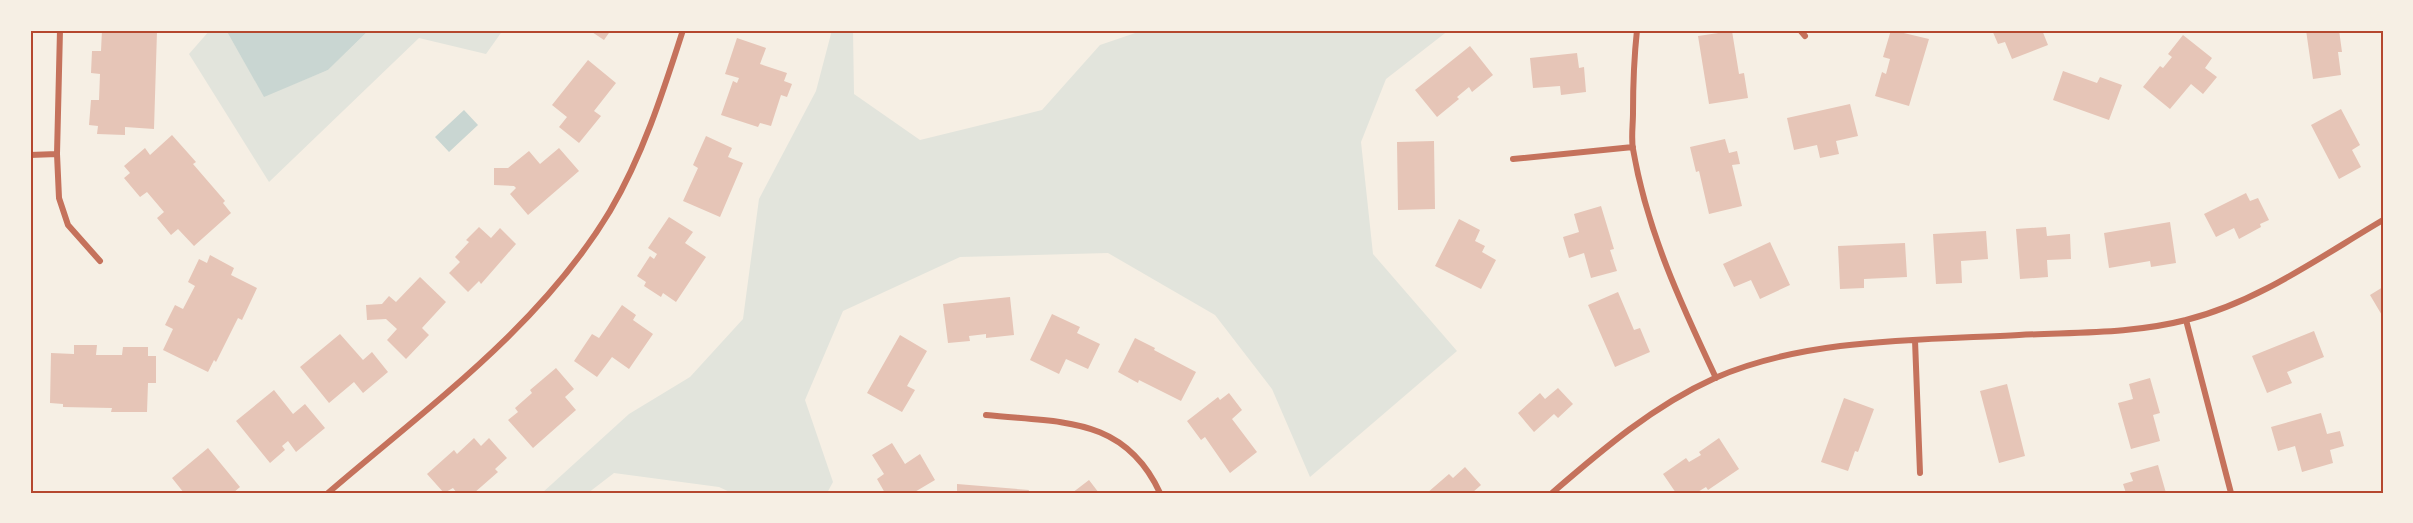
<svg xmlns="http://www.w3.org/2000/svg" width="2413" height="523" font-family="'Noto Sans',sans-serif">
<rect width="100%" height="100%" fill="#f6efe4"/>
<path fill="#e2e4dc" d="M210 30H226L264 96 328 70 369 30H503L486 54 419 38 269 182 189 54Z
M832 30H853L854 94 920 140 1042 110 1100 45 1144 30H1449L1386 79 1361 142 1373 254 1457 351 1310 477 1272 389 1215 315 1108 253 960 257 843 311 805 400 833 482 827 493H732L719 487 614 473 588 493H542L629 414 690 377 743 319 759 199 816 91Z"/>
<path fill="#c9d6d2" d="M226 30H369L328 70 264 97Z
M464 110 478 125 449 152 435 137Z"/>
<path fill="#e6c5b7" d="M102 30 157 31 154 129 125 127V135L97 134 98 126 89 125 91 100H99L100 74 91 73 92 51H101Z
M589 30H611L604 40Z
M1891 30 1929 39 1909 106 1875 96 1882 72 1886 74 1890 59 1883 57Z
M1992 30H2042L2048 45 2012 59 2005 42 1998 44Z
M2306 30H2339L2342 52H2338L2341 75 2313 79Z
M1732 31 1739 74 1744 73 1748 98 1709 104 1698 36Z
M2183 35 2212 58 2205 68 2217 77 2203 94 2191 84 2170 109 2143 87 2160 66 2163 68 2172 57 2168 54Z
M737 38 766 48 760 64 787 73 784 81 792 84 787 97 781 95 771 126 760 123 758 127 721 115 733 81 737 83 739 78 725 74Z
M1470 46 1493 75 1472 92 1469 87 1457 97 1459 99 1437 117 1415 90Z
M1577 53 1579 68 1584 67 1586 92 1561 95 1560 86 1533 88 1530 58Z
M588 60 616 83 594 111 601 116 579 143 559 127 567 117 552 105Z
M2063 71 2097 83 2100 77 2122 85 2109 120 2053 100Z
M1850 104 1858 136 1836 141 1839 154 1820 158 1817 145 1794 150 1787 118Z
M2341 109 2360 145 2352 150 2361 167 2339 179 2311 125Z
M172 135 196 162 193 164 225 201 223 203 231 213 194 246 178 229 171 235 157 218 164 212 147 192 140 197 124 178 130 173 124 166 145 148 150 155Z
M706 136 732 148 728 157 743 163 720 217 683 201 698 168 693 165Z
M1725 139 1729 153 1737 151 1740 164 1732 165 1742 206 1709 214 1699 171 1696 172 1690 147Z
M1434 141 1435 209 1398 210 1397 142Z
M559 148 579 171 528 215 510 194 516 188 514 186 494 185V168H508L529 151 540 164Z
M2246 193 2250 201 2258 198 2269 220 2260 224 2261 227 2239 239 2234 228 2216 237 2204 214Z
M1601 206 1614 249 1610 250 1617 271 1591 278 1584 253 1569 258 1563 237 1579 232 1574 214Z
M669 217 693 232 685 243 706 257 676 302 663 293 661 297 644 286 646 282 637 276 650 256 654 259 657 254 648 248Z
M1459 219 1480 230 1475 241 1485 246 1482 252 1496 260 1481 289 1435 266Z
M2170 222 2176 263 2151 267 2150 261 2109 268 2104 233Z
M479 227 491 238 500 228 516 244 481 284 479 281 468 292 449 273 460 262 455 257 469 242 466 240Z
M2046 227 2047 236 2070 234 2071 259 2047 260 2048 277 2020 279 2016 229Z
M1986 231 1988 259 1961 261 1962 283 1936 284 1933 234Z
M1770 242 1790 285 1760 299 1751 280 1734 287 1723 264Z
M1905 243 1907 277 1864 279V288L1840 289 1838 246Z
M210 255 234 268 231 275 257 288 242 320 238 318 216 362 214 360 208 372 163 350 173 329 165 325 175 305 183 309 195 286 188 282 199 259 207 263Z
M420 277 446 302 422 328 429 335 406 359 387 340 397 329 386 319 367 320 366 305 382 304 389 296 396 302Z
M2383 287V317L2370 295Z
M1618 292 1634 330 1640 328 1650 352 1615 367 1588 305Z
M1010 297 1014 335 986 338V334L969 336 970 341 948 343 943 304Z
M622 305 636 315 633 320 653 334 629 369 612 357 597 377 574 361 592 334 599 338Z
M1052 314 1080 327 1077 333 1100 344 1088 369 1066 359 1059 374 1030 360Z
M2314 331 2324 357 2287 372 2292 383 2267 393 2252 356Z
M340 334 363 360 372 352 388 372 363 393 354 382 329 403 300 367Z
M900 335 927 351 907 386 915 390 902 412 867 393Z
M1135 338 1155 348 1154 350 1196 372 1181 401 1139 380 1138 383 1118 372Z
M74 345H97L96 355H122L123 347H148V356H156V383H148L147 412H111L112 408 63 407V404L50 403 51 353 74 354Z
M556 368 574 389 565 397 576 410 533 448 508 420 518 412 515 408 532 393 530 390Z
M2150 378 2160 413 2153 415 2160 441 2131 449 2118 403 2133 399 2129 384Z
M2007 384 2025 456 1999 463 1980 391Z
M1558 388 1573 404 1558 418 1554 414 1534 432 1518 413 1540 393 1545 399Z
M274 390 293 414 305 404 325 428 296 452 288 441 282 446 285 450 270 463 236 421Z
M1229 393 1242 410 1232 419 1257 452 1230 473 1205 437 1201 440 1187 421 1218 397 1220 400Z
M1844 398 1874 409 1858 452 1855 451 1848 471 1821 462Z
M2321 413 2327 434 2340 431 2344 446 2330 450 2333 463 2302 472 2295 446 2278 451 2271 427Z
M474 438 481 446 489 438 507 458 495 469 498 472 474 493H457L453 488 444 493 427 474 454 450 457 454Z
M1719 438 1739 469 1708 490 1706 487 1696 493H1676L1663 474 1686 458 1689 462 1701 455 1699 452Z
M892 443 905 464 920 454 935 480 913 493H885L877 479 884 474 872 455Z
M208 448 240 487 233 493H184L172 478Z
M2158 465 2166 493H2126L2123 484 2133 481 2130 473Z
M1465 467 1481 485 1472 493H1427L1449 474 1453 478Z
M1089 480 1099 493H1072Z
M957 484 1029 490 1028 493H957Z"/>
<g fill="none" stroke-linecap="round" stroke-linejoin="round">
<path stroke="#c5725c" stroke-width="6" d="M60 30 57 154 59 198 68 225 100 261
M1637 30C1634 58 1633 85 1633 113 1633 125 1631 138 1633 149 1647 231 1681 304 1716 378
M1800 30 1805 36
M30 155 57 154
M1513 159 1633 147
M2186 320 2231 493
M1915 340 1920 473
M986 415C1059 423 1124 415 1160 493
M328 493C428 407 541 326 610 211 643 155 663 92 683 30
M1552 493C1603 449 1653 406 1715 378 1805 338 1922 340 2019 335 2074 332 2132 334 2186 320 2258 302 2320 257 2383 220"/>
</g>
<rect width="2413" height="523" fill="none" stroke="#f6efe4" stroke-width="63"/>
<rect x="32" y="32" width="2350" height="460" fill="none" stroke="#b5482f" stroke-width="2"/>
</svg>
